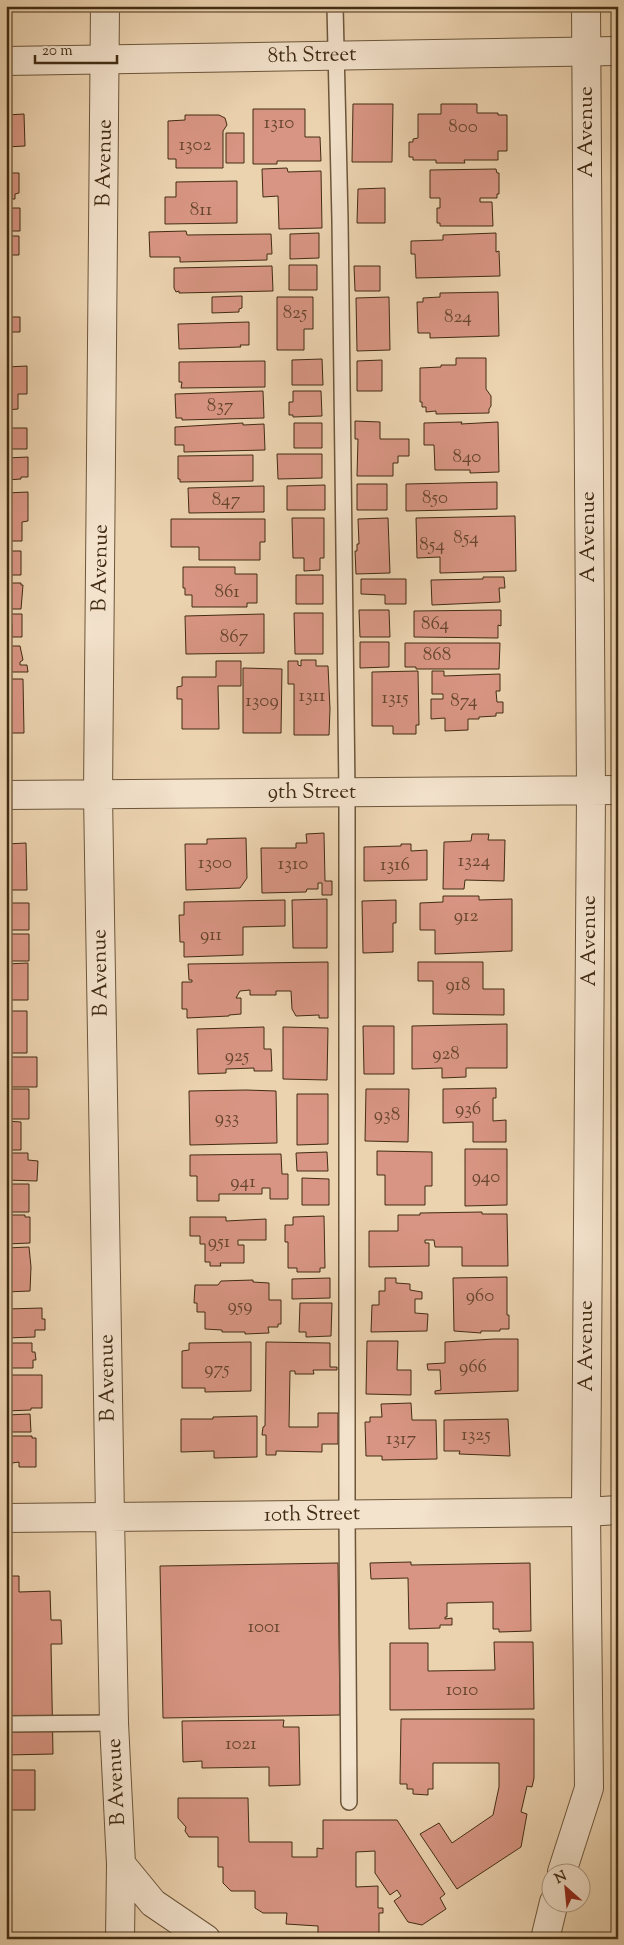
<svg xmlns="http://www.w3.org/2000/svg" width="624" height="1945" font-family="'Sorts Mill Goudy',serif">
<rect width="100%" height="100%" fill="#ecd3b0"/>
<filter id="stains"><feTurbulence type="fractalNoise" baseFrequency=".004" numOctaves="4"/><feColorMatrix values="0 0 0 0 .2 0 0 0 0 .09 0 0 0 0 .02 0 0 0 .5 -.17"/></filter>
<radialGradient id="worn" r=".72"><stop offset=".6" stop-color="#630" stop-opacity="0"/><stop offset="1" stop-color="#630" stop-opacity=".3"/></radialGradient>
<path fill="#d89583" stroke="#422c13" d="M353 104H393L392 162H352Z
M441 104H477V113H498V115H507V151H498V160H464L465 163H436V160H413V157H409V142H413V139L418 138V114H441Z
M253 109H305V137H320L321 161H277V164H253Z
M24 114 25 146 6 147V115Z
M185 115H219L225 118 227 125 223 131V168H176V159H168V121L185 120Z
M226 133H244V163H226Z
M287 168 288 172 321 171 322 228 279 229 278 196 263 197 262 169Z
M496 169 497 173H499V194H497V198H480V202H492L493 226H440V223H437V208H440V198H430V170Z
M6 173H19V193L15 194V199H6Z
M237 181V223L165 224V197H176V182Z
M385 188V223H357L358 189Z
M6 205 7 208H20V231H6Z
M186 231 187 235 271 234 272 254H267V260L180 262V257H150L149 232Z
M319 233V258L290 259V234Z
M496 233V252L499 251 500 276 416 278 415 254H411V241L443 240V235Z
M6 236H19V255H6Z
M289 265H317V290H289Z
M272 266 273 291 179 293V291L176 292 174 288V268Z
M354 266H380V291H355Z
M498 292 499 336 430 338V333H418L417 302H423V298L440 297V293Z
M242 296V308L239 309V312L212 313V297Z
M277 297H313V329H304V350H277Z
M389 297 390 350 357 351 356 298Z
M6 317H20V332H9V346H6Z
M249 322V345H240L241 347 179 349 178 324Z
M456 358H486V389L491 396V406L489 409V413L436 414V411L426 412V407H422V402H420V368L441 367V365H456Z
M322 359 323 385H292V360Z
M382 360V391H357V361Z
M265 361V387L181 388 182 382H179V362Z
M27 366V394H18V409L6 410V367Z
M263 391 264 418 182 420V418H176L175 394Z
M293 391H321L322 416 293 417V415H289V402H293Z
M355 421 380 422V439H409V456H398V463H393V476H357L358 439H355Z
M462 422 461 424 498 422 499 472 470 473V470H435L434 445H424V423Z
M243 423V425L264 424 265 450 184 452V445H175V427Z
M294 423H322V448H294Z
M6 428H27V449H6Z
M277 454H322V478L278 479Z
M253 455V481L180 482V479H178V456Z
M28 457V477H21V479L7 480 6 482V458Z
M497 482V509L406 511V484Z
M357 484H387V510H357Z
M325 485V510H287V486Z
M264 486V512L189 513 188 488Z
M28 492V521L22 522V541H6V493Z
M515 516 516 571 440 573V557L417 558 416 518Z
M292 518H324V558H320V570L304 571V558H293Z
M388 518 390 573 356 574 355 551H357V544H359L358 519Z
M171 519H265V542H260V560H199V547H171Z
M6 551H21V575H11V578H6Z
M183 567H235V574H257V603H247V607H192V595H185V588H183Z
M296 575H323V604H296Z
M483 577H504L505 588H499L500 602 432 605 431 580 483 579Z
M361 579H406V604H385V595L361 594Z
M6 583H21V585H23L21 609H6Z
M359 610H389L390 637H360Z
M501 610V626L498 625V638L414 637V611Z
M294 613H323V654H295Z
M6 614H22V637H12V624H8V635H6Z
M264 614V653L186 654 185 616Z
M360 642H389V667L360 668Z
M405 643H500L499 669H416V667H405Z
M6 646H20L23 660 20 662V665H27L28 672H6Z
M301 660H316V666H328L330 709 329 735H294V684H288V661H298V665L301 666Z
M216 661H241V686H218L219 729H182V699H177V687L182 686V677H216Z
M243 668 282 669 281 733H243Z
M418 671 419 725H416V734H393V726H372V672Z
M432 671H444V676L500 674V691H496L497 702H503V713H496V716L479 717V719H468V730L445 731V718L431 719V699H443V694H432Z
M6 679H23L24 733H6Z
M324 833 325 881H332V895H322V883H318V889H307L306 892 262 893 261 848H296V843H307L306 834Z
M472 834H489L488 840H505L504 881 465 880 464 889H443L444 842 471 841Z
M246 838 247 878 240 888 186 890 185 844H207V839Z
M26 843 27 890H6V844Z
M401 844H411V851L427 850V880L364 881V847L401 846Z
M443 896H479V900L512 899V951L435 954V930H420V903L443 902Z
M327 899V948H293L292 900Z
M285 900V926L243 927V955L184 957V942H180L179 915H184V902Z
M396 900V923H393V952L363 953 362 901Z
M6 903H29V930H6Z
M6 934H29V961H6Z
M328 962V1018H319V1015L296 1016 292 1009 291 991H276V995H250V990L240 991 236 998H241V1014L229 1015V1016L187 1018V1009H182V982H192V980H189L188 964Z
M418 962H483V989H504V1015L433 1014V981H418Z
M28 963V1000H6V964Z
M6 1011H27V1053H6Z
M507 1024V1068H466V1077L442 1078V1068L412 1069V1026Z
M363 1026H394V1074H364Z
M264 1027V1049H271L272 1071H254V1068L226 1069V1073L198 1074 197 1029Z
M283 1027 328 1028 327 1080 283 1079Z
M6 1057H37V1087H6Z
M496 1088V1098H493V1121L506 1120V1142H473V1122L443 1123V1089Z
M6 1089H29V1119H6Z
M366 1089H409L408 1142 365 1141Z
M246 1090 276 1091 277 1143 190 1145 189 1091Z
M297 1094H328V1144L297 1145Z
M6 1121 21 1122V1150H6Z
M465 1149H507V1205L465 1206Z
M377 1151 432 1152V1186H425V1205H385V1175H377Z
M327 1152 328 1171H297L296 1153Z
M6 1153H28V1160L38 1161 37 1181 6 1180Z
M281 1154 282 1174H288V1199H270V1188H262V1194H219V1201H197V1176H190V1155Z
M302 1178 329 1179V1205H302Z
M6 1184H29V1212H6Z
M482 1212V1214H507L508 1266H462V1247H435L434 1240H425V1243H429V1266L369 1267V1231H398V1215H420V1213Z
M6 1215H25V1217H30V1243L6 1244Z
M324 1216 325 1268H320V1272H297V1268H288V1242H285V1225H293V1217Z
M190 1217H226V1221L266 1219V1240H238V1245H244V1263H220L221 1266H210V1262H205V1244H200V1236H190Z
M29 1247 31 1267 30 1291 6 1292V1248Z
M507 1277V1315H509V1329H500V1331H481V1333L454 1331 453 1278Z
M330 1278V1298L292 1299V1279Z
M385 1278H396V1283L410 1284V1290L422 1292V1299H415V1313L428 1314 427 1331 371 1332 372 1305H379V1291H385Z
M253 1280V1282L269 1283V1300H281V1324H278V1327H268L269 1333 245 1334V1332H222V1330L205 1329V1312H197V1303H194L195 1285H218L221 1281Z
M300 1303H332L331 1336 306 1337V1332H299Z
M42 1308V1319H45V1330H35V1337L6 1338V1309Z
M494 1339H518V1391L435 1394V1391L441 1390 440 1370H428L427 1364 445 1363V1342Z
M367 1341H398L397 1370H411V1395L366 1394Z
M251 1342V1391L205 1392V1388H182V1351L189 1350V1343Z
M266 1342 330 1343V1367H337V1370H313L314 1374H295V1371H290L289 1427H318V1413H338V1444H322V1452L276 1451V1455H266V1435H262L263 1427 265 1426Z
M6 1343H32V1352H35L36 1360H33V1368H6Z
M6 1375H42V1408H31V1410L6 1411Z
M411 1403 412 1420H436L437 1459 382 1460V1456H366L365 1422H370V1417H382L381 1404Z
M30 1414 31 1432H6V1415Z
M257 1416V1457L214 1458V1451L181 1452V1419H213V1417Z
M508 1419 510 1456 459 1454 460 1451H444V1420Z
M6 1436H32V1438H36V1467H19V1462L12 1463V1465L6 1468Z
M411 1562V1565L530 1563 531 1631 499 1632V1629H493V1602L447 1603V1617H445V1619L452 1618V1625H440V1628L409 1629 408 1578 371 1579 370 1563Z
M338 1563 340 1715 163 1718 160 1566Z
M6 1576H19V1592L50 1591 51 1620H61L62 1644H51L53 1754 6 1755Z
M494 1642H533L534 1709 390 1710V1643H428V1671L495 1670Z
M401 1719H534V1778L532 1787 527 1786 521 1812 527 1814 521 1847 457 1889 420 1834 439 1823 452 1843 493 1815 499 1787V1763H433V1789H428V1795L413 1794V1789H407V1784H400Z
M284 1720 283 1727H299L300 1785 269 1786V1767L202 1768V1761L183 1762 182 1721Z
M6 1770H35V1810H6Z
M178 1798H248L249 1842H292V1857H317V1848L323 1849V1820H397L445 1894 440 1898 446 1909 422 1925 408 1922 394 1901 401 1896 397 1890 390 1895 375 1873V1851L356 1852V1887L378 1886V1908H383V1913H379V1934H318V1926L286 1924 287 1913H263L255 1908V1891H231L223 1883V1867H218V1837H189L185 1831 186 1827 178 1818Z"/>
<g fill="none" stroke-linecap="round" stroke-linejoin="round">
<g stroke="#6c563a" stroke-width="18">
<path id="service" d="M335 6 340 220 347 793V1515L349 1802
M6 1724 114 1723"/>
</g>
<g stroke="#6c563a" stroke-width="30">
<path id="minor" d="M105 6 98 795 110 1517
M6 795 618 790
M562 1872 589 1788 586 1512 591 791 586 6
M545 1939 554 1902"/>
</g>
<g stroke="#6c563a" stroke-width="30">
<path id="tertiary" d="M6 61 618 51
M110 1517 114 1723 121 1864 120 1939
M6 1518 586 1512 618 1510
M121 1864 153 1903 206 1939"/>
</g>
<use href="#service" stroke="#f3e2cc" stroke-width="15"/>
<use href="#minor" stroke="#f3e2cc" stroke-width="28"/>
<use href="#tertiary" stroke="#f3e2cc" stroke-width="28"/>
</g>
<g text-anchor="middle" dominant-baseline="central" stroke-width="5" stroke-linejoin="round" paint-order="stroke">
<g font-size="19" fill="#68462f">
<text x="279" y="123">1310</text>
<text x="463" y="127">800</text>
<text x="195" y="145">1302</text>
<text x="201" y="210">811</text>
<text x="295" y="313">825</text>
<text x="458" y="317">824</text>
<text x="220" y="406">837</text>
<text x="467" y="457">840</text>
<text x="435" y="498">850</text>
<text x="226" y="500">847</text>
<text x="466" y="538">854</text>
<text x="432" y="545">854</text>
<text x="227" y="592">861</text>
<text x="435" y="624">864</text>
<text x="234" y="637">867</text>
<text x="437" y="655">868</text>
<text x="312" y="696">1311</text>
<text x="395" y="698">1315</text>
<text x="262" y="701">1309</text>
<text x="464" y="701">874</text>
<text x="474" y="861">1324</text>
<text x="215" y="863">1300</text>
<text x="293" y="864">1310</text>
<text x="395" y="865">1316</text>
<text x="466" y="916">912</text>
<text x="211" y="935">911</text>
<text x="458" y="985">918</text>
<text x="446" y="1054">928</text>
<text x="237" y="1056">925</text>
<text x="468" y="1109">936</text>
<text x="387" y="1115">938</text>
<text x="227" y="1118">933</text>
<text x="486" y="1177">940</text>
<text x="243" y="1182">941</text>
<text x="219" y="1242">951</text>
<text x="480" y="1296">960</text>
<text x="240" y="1306">959</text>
<text x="473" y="1367">966</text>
<text x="217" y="1369">975</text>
<text x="476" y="1435">1325</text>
<text x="401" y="1439">1317</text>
<text x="264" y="1627">1001</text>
<text x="462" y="1690">1010</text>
<text x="241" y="1744">1021</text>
</g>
<g font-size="21" fill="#422c13" stroke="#f3e2cc">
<text transform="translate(312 56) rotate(-1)">8th Street</text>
<text transform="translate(587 132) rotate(-90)">A Avenue</text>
<text transform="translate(105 163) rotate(-89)">B Avenue</text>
<text transform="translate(589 537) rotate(-90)">A Avenue</text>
<text transform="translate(101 568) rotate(-89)">B Avenue</text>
<text x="312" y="793">9th Street</text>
<text transform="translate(590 941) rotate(-90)">A Avenue</text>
<text transform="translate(101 973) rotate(-91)">B Avenue</text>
<text transform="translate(587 1346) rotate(-90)">A Avenue</text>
<text transform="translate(108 1378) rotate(-91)">B Avenue</text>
<text transform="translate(312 1515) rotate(-1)">10th Street</text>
<text transform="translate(117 1782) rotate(-93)">B Avenue</text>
</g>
</g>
<rect width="624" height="1945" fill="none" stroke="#ecd3b0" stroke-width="25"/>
<rect x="8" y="8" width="609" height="1930" fill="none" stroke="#422c13" stroke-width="2.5"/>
<rect x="12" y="12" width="599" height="1920" fill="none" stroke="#422c13"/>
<g transform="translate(566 1888) rotate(333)"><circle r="24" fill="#f3e2cc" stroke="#ac9982"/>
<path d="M0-4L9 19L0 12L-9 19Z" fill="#8f2418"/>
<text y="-8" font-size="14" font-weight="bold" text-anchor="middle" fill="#422c13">N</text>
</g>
<path d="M35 55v8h82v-8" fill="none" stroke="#422c13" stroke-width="2.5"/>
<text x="42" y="55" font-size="15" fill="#422c13" stroke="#f3e2cc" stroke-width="4" paint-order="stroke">20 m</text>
<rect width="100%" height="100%" filter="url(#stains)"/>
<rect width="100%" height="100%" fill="url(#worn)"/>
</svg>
